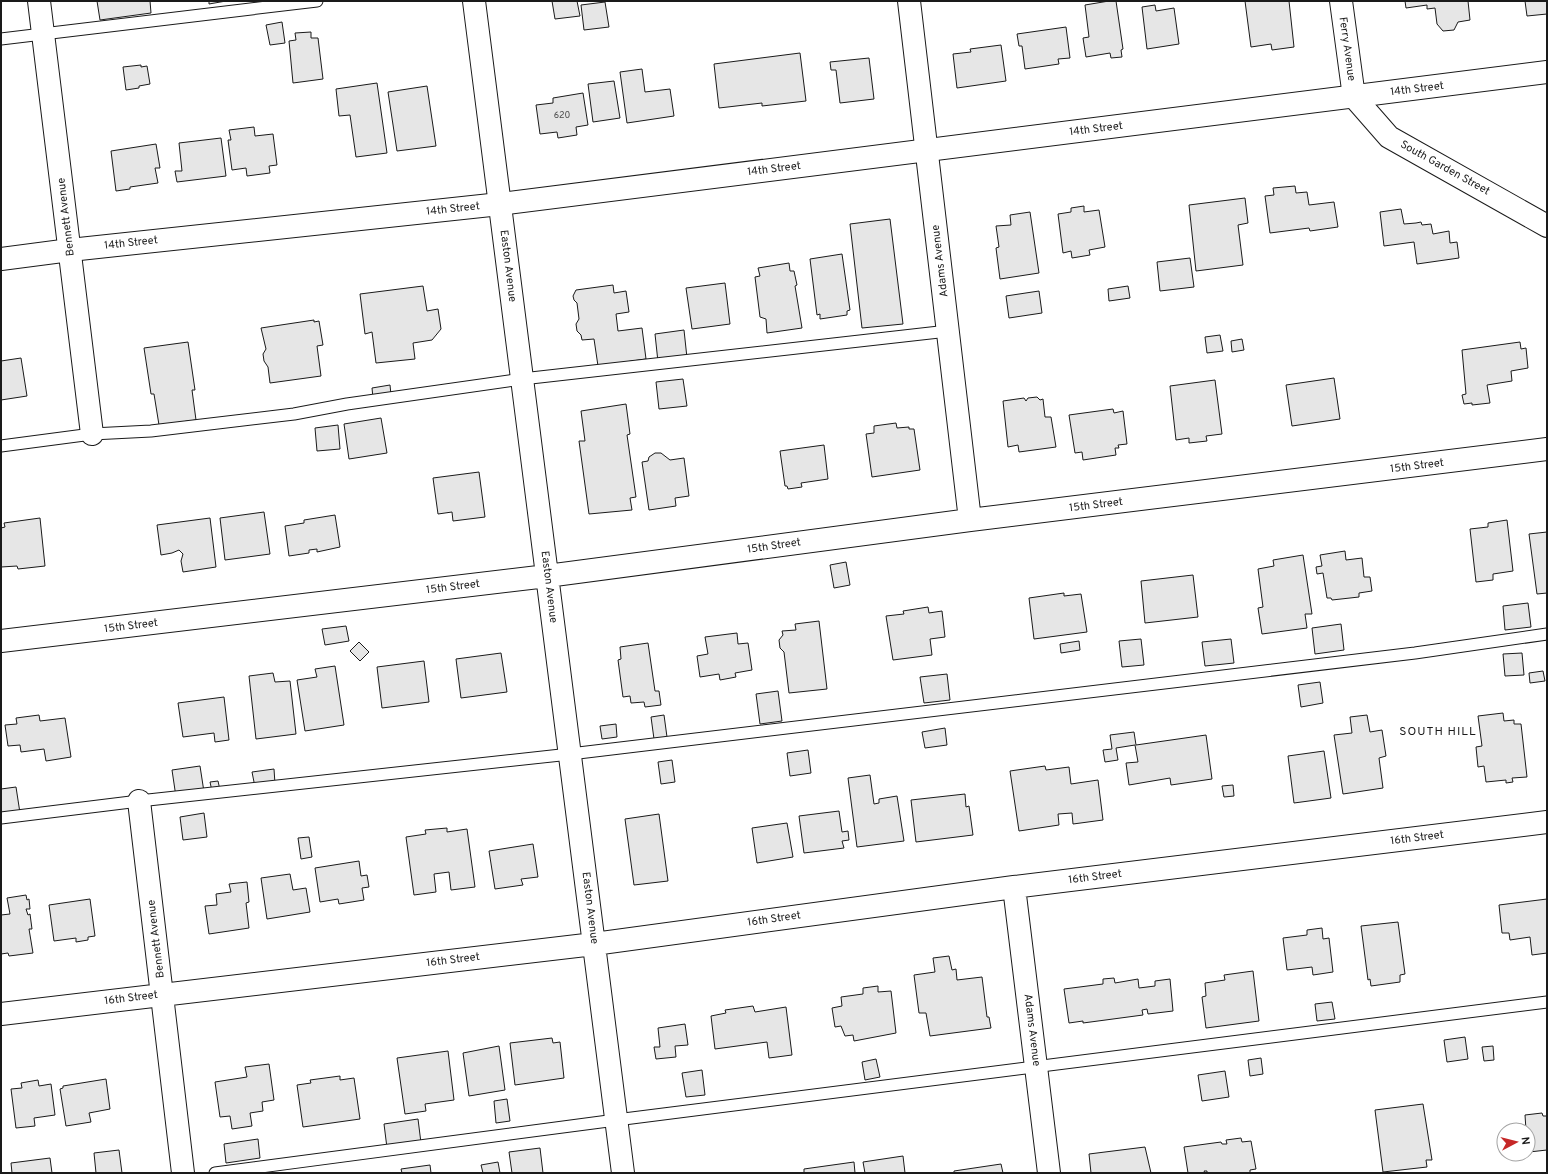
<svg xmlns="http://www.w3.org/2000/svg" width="1548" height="1174" font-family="Overpass,sans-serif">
<rect width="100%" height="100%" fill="#fff"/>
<path fill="#e6e6e6" stroke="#1a1a1a" d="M97 1H150L151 13 100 20Z
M209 1H226L209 4Z
M552 1H577L580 16 555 19Z
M1109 1H1116L1123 49 1121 50 1122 57 1111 58 1110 53 1086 57 1083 38 1089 37 1085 5Z
M1245 1H1289L1294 47 1272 50 1271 44 1251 47Z
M1405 1H1468L1470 20 1458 22 1454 30 1443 31 1437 24 1435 8 1427 9V5L1406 8Z
M1525 1H1547V14L1527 16Z
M605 2 609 27 584 30 581 5Z
M1155 5 1156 11 1174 8 1179 44 1147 49 1142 7Z
M282 22 285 43 270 45 266 25Z
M1066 27 1070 58 1058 59 1059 64 1025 69 1022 46H1019L1017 34Z
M311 32V38H318L323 79 293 83 289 41 296 40 295 33Z
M1001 45 1006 81 957 88 953 54 971 52 970 49Z
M800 53 806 101 762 106V103L719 108 714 64Z
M869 58 874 99 840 103 836 70H831L830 62Z
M141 65V67L147 66 150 84 139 86V88L126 90 123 67Z
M642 69 645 92 670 89 674 116 627 123 620 72Z
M614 81 620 118 593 122 588 84Z
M377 83 387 153 356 157 350 115 339 116 336 89Z
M427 86 436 146 397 151 388 92Z
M583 93 588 125 576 127 577 135 558 138 557 132 540 134 536 105 553 103V98Z
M254 127 255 136 273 134 277 165 269 166 270 173 247 176 246 168 232 170 228 140H231L229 130Z
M221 138 226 176 177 182 175 171H182L179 143Z
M156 144 160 168H155L158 183 130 187V189L116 191 111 151Z
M1295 186 1296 193 1307 192 1309 205 1334 202 1338 227 1310 231 1309 228 1270 233 1265 196 1274 195 1273 188Z
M1245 198 1248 223 1238 225 1243 265 1196 271 1189 205Z
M1084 206V212L1099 210 1105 247 1089 250 1090 255 1072 258 1071 251 1063 253 1058 214 1071 212V208Z
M1401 209 1404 224 1416 223 1421 222 1422 225 1431 224 1433 234 1449 231 1450 243 1457 242 1459 258 1417 264 1414 242 1384 246 1380 212Z
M1030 212 1039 273 1000 279 996 248 999 247 996 226 1011 225 1010 215Z
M890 219 903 324 862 328 850 224Z
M842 254 850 310 847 311V315L820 319V314L817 315 810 259Z
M1190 258 1194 287 1160 291 1157 262Z
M789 263 790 271H794L797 285 795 286 802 328 767 333 766 319 760 317 755 277 760 276 758 268Z
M725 283 730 324 692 329 686 288Z
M613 285 614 293 626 291 629 312 616 314 618 331 642 328 646 359 598 366 594 339 582 340 581 335 577 331 576 324 579 319 577 303 574 300 573 296 576 290Z
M423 286 427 311 438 309 441 329 432 340 413 343 415 359 376 363 372 332 365 334 360 294Z
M1128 286 1130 298 1109 301 1108 289Z
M1039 291 1042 313 1009 318 1006 296Z
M314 320V322L319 321 323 345 317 346 321 376 270 383 268 367 264 361 263 354 266 349 261 328Z
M684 330 687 358 658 362 655 334Z
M1220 335 1223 351 1207 353 1205 337Z
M1242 339 1244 350 1232 352 1231 341Z
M188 342 195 390H192L196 420 159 425 154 394H151L144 348Z
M1520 342 1521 349 1526 348 1528 368 1511 371 1512 381 1487 385 1490 403 1472 405V403L1464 404 1462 395 1466 394 1462 350Z
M21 358 27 396 1 400V361Z
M1334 378 1340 419 1292 426 1286 385Z
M683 379 687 406 659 409 656 382Z
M1215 380 1222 434 1206 436 1207 441 1189 443V438L1176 440 1170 386Z
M390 385 391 395 373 398 372 388Z
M1037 397 1040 400 1043 399 1045 417H1051L1056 447 1019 452 1018 445 1008 447 1003 401 1024 398 1026 401 1028 398Z
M626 404 630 434 627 435 636 497 630 498 632 510 589 514 579 441H585L581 411Z
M1113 409 1114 413 1123 411 1127 444 1118 445 1119 448H1115L1116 455 1083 460 1082 452 1075 453 1069 415Z
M381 418 387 453 349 459 344 424Z
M896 423 897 428 909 427V429H914L920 470 872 477 866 434 874 433V426Z
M338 425 340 449 317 451 315 428Z
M824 445 828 479 801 483 802 487 788 489 787 486H785L780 451Z
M655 453H661L670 460 684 458 689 496 675 498 676 506 649 510 642 462 648 461 649 457Z
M479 472 485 517 453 521 452 512 438 514 433 478Z
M264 512 270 554 225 560 220 518Z
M335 515 340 547 317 552V549L309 550V553L289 556 285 526 304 523V520Z
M40 518 45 566 18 569 17 566 1 567V528L5 527 4 523Z
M210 518 216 567 183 572 181 561 183 554 179 550 172 553 161 555 157 525Z
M1507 520 1513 571 1493 574V580L1476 582 1470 529 1488 527V523Z
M1547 532V593L1537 594 1529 534Z
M1345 551 1346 560 1362 558 1364 577H1370L1372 591 1359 593V597L1332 600 1331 598H1327L1323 573 1317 574 1316 567 1322 566 1320 555Z
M1303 555 1312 614H1305L1307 628 1262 634 1258 608 1263 607 1258 569 1274 566 1273 560Z
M846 562 850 585 834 588 830 565Z
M1193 575 1198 617 1145 623 1141 581Z
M1064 593V596L1081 594 1087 632 1034 639 1029 598Z
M1528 603 1531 627 1505 630 1503 606Z
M928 607 929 613 942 611 945 637 930 639 932 655 893 660 886 616 904 614 903 611Z
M819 621 827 689 789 693 784 652 780 648 779 640 783 635 782 631 796 630 795 624Z
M1341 624 1344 650 1315 654 1312 628Z
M346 626 349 641 325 645 322 629Z
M737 633 738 644 748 643 752 670 735 673 736 677 720 680 719 674 700 677 697 656 708 654 705 637Z
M1141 639 1144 665 1122 667 1119 641Z
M1231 639 1234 663 1205 666 1202 642Z
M1079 641 1080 650 1061 653 1060 644Z
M359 642 369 652 360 661 350 651Z
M648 643 655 691H659L661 705 645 707 644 702 631 703 630 696 623 697 618 660 621 659 620 647Z
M501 653 507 692 461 698 456 659Z
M1522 653 1524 675 1505 676 1503 654Z
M424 661 429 702 382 708 377 667Z
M335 666 344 725 305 731 297 680 317 677 315 669Z
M1543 671 1545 681 1530 683 1529 673Z
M273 673 275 682 290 681 296 734 256 739 249 676Z
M947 674 950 700 924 703 920 677Z
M1320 682 1323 703 1301 707 1298 685Z
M778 691 782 721 760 724 756 694Z
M224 697 229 740 215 742 214 733 183 737 178 703Z
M1503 713 1504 721 1514 720V724H1521L1527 777 1512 778 1513 782 1506 783V780L1486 782 1484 766 1478 767 1476 747 1482 746 1478 716Z
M39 715 40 721 65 718 71 757 46 761 44 749 21 752 20 745 8 746 5 725 17 724 16 718Z
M664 715 667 737 654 739 651 717Z
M1367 715 1370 732 1382 730 1386 756 1379 758 1383 788 1343 794 1334 735 1352 733 1350 717Z
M616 724 617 737 602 739 600 726Z
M945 728 947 745 925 748 922 732Z
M1134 732 1136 745 1206 735 1212 779 1171 785 1170 778 1129 785 1126 763 1138 762 1135 745 1116 748 1118 760 1105 762 1103 750 1112 749 1110 735Z
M808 750 811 773 790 776 787 753Z
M1324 751 1331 798 1294 803 1288 756Z
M672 760 675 782 661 784 658 762Z
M200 766 204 792 176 797 172 770Z
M1045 766 1046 770 1069 767 1071 784 1098 780 1103 820 1073 824 1072 813 1058 814 1059 825 1019 831 1010 771Z
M274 769 275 784 255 787 252 772Z
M870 775 874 804 879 803V799L897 796 904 841 857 847 848 778Z
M218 781 220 790 212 791 210 782Z
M1233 785 1234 796 1224 797 1222 786Z
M16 787 20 813 1 816V789Z
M965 794 966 807 969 806 973 835 916 842 911 800Z
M839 811 842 832 848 831 849 840 842 841 844 848 804 853 799 816Z
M204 813 207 837 183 840 180 817Z
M659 814 668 881 634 885 625 819Z
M787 823 793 857 757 863 752 828Z
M447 828V832L467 829 475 887 451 890 449 872 434 874 436 892 414 895 406 837 426 834 425 830Z
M309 837 312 857 301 859 298 838Z
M533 844 538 877 521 879 523 885 495 889 489 851Z
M359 861 361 876 367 875 369 887 362 888 364 900 339 904 338 899 320 902 315 868Z
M290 874 293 890 306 888 310 912 267 919 261 878Z
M247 882 249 902 246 903 249 928 209 934 205 906 217 905 216 894 231 892 229 884Z
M26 895 27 900 29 899 30 909H26L28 915 30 914 32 929H29L33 953 9 956 8 953 1 954V915L10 914 7 898Z
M90 899 95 936 88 937V940L76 942V938L54 941 49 905Z
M1547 899V953L1532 955 1530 937 1510 940 1509 933H1502L1499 905Z
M1398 922 1405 974 1400 975V982L1371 986 1370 979 1368 980 1361 926Z
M1322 928 1323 939 1329 938 1333 972 1313 975 1312 967 1287 970 1283 938 1307 935V930Z
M949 956 952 970 956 969 957 980 982 977 987 1017H989L991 1028 930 1036 926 1013H919L914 975 935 972 933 958Z
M1253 971 1259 1021 1206 1028 1202 997 1206 996 1205 983 1225 980 1224 975Z
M1114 978 1115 983 1138 979 1139 988 1155 986V981L1170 979 1173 1011 1148 1014 1147 1009 1142 1010 1143 1015 1083 1023V1021L1069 1023 1064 989 1103 984V979Z
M878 986V992L891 991 896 1033 854 1041 853 1035 845 1036 841 1026 835 1027 832 1008 842 1006 841 997 863 994V988Z
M1332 1002 1335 1019 1317 1021 1315 1004Z
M753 1006 755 1012 786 1007 792 1055 769 1058 767 1042 715 1049 711 1016 726 1013 725 1010Z
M685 1024 688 1045 675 1046 676 1057 656 1059 654 1047H660L658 1028Z
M1465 1037 1468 1059 1447 1062 1444 1040Z
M552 1038 553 1043 560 1042 564 1078 515 1085 510 1043Z
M499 1046 505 1090 469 1096 463 1053Z
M1493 1046 1494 1060 1484 1061 1482 1047Z
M448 1051 454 1100 425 1104 426 1111 405 1114 397 1058Z
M1261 1058 1263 1074 1250 1076 1248 1060Z
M876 1059 880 1077 865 1080 862 1062Z
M269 1064 274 1100 262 1102 263 1111 250 1113 252 1126 232 1129 230 1116 220 1117 215 1082 247 1077 245 1067Z
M702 1070 705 1095 686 1097 682 1073Z
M1225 1071 1229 1097 1202 1101 1198 1075Z
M340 1076V1080L354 1078 360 1119 303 1127 297 1085 311 1083 310 1080Z
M106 1079 110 1109 89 1113 91 1122 66 1126 60 1089 63 1088V1086Z
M38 1080 39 1086 51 1084 55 1115 34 1118 35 1126 16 1128 11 1089 22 1088 21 1083Z
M507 1099 510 1121 496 1123 494 1101Z
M1423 1104 1432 1160H1426L1427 1167 1383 1172 1375 1110Z
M1542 1113 1543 1116H1547V1150L1529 1152 1528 1130H1526L1525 1115Z
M418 1119 421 1143 387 1148 384 1124Z
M1241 1138 1242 1142 1251 1141 1256 1169 1250 1170V1173H1207V1171H1204L1205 1173H1188L1184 1147 1221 1142 1222 1144H1227L1226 1140Z
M258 1139 260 1158 226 1163 224 1144Z
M1145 1147 1151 1173H1091L1089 1154Z
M540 1148 543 1173H512L509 1152Z
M119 1150 122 1173H96L94 1153Z
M903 1156 905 1173H865L863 1162Z
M50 1158 52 1173H12L11 1163Z
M498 1162 500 1173H483L481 1165Z
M854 1162 855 1173H804V1169Z
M1001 1164 1003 1173H954V1171Z
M430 1165 431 1173H402L401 1169Z"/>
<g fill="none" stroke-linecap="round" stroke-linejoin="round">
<g stroke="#1a1a1a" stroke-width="13">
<path id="service" d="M1 39 317 1
M1 446 92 434 151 431 294 414 347 404 522 379 948 331
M1 818 139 801 570 754 1415 653 1547 634
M215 1173 616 1120 1547 1002"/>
</g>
<g stroke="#1a1a1a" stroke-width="24">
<path id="minor" d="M39 1 92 434
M474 1 623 1173
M909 1 970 520
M1341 1 1354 97 1389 137 1547 226
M1 641 547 576 970 520 1547 449
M139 801 183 1173
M1014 887 1049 1173
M1 1014 594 944 1014 887 1547 822"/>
</g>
<g stroke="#1a1a1a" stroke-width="24">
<path id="tertiary" d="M1 259 70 250 500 204 1547 72"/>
</g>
<use href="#service" stroke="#fff" stroke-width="11"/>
<use href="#minor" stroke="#fff" stroke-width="22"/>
<use href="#tertiary" stroke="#fff" stroke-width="22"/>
</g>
<g text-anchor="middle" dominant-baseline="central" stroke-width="3" stroke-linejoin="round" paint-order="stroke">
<g font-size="9" fill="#4d4d4d">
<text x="562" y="115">620</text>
</g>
<g font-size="11" fill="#1a1a1a" stroke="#fff">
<text transform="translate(1347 49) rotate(82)">Ferry Avenue</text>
<text transform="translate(1417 89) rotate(-7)">14th Street</text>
<text transform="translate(1096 129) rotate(-7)">14th Street</text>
<text transform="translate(1445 168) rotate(29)">South Garden Street</text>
<text transform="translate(774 169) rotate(-7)">14th Street</text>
<text transform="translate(453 209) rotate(-6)">14th Street</text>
<text transform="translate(66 217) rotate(-97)">Bennett Avenue</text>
<text transform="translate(131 243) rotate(-6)">14th Street</text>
<text transform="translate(940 261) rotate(-97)">Adams Avenue</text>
<text transform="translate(508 266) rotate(83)">Easton Avenue</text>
<text transform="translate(1417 466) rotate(-7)">15th Street</text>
<text transform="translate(1096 505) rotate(-7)">15th Street</text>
<text transform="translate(774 546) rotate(-8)">15th Street</text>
<text transform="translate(453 587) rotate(-7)">15th Street</text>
<text transform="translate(549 587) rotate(83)">Easton Avenue</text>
<text transform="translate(131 626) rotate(-7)">15th Street</text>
<text transform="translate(1417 838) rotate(-7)">16th Street</text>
<text transform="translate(1095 877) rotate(-7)">16th Street</text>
<text transform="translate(590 908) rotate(83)">Easton Avenue</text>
<text transform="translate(774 919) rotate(-8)">16th Street</text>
<text transform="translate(156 939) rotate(-97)">Bennett Avenue</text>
<text transform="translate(453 960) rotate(-7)">16th Street</text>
<text transform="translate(131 998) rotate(-7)">16th Street</text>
<text transform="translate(1032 1030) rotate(83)">Adams Avenue</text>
</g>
<g font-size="12" letter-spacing="1" fill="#1a1a1a" stroke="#fff">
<text x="1438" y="732">SOUTH HILL</text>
</g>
</g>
<rect width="1548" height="1174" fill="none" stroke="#1a1a1a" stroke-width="4"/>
<g transform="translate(1516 1142) rotate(83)"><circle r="19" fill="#ffffff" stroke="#a3a3a3"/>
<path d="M0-3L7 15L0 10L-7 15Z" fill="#c62828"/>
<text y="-6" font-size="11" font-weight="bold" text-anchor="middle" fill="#1a1a1a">N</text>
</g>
</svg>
